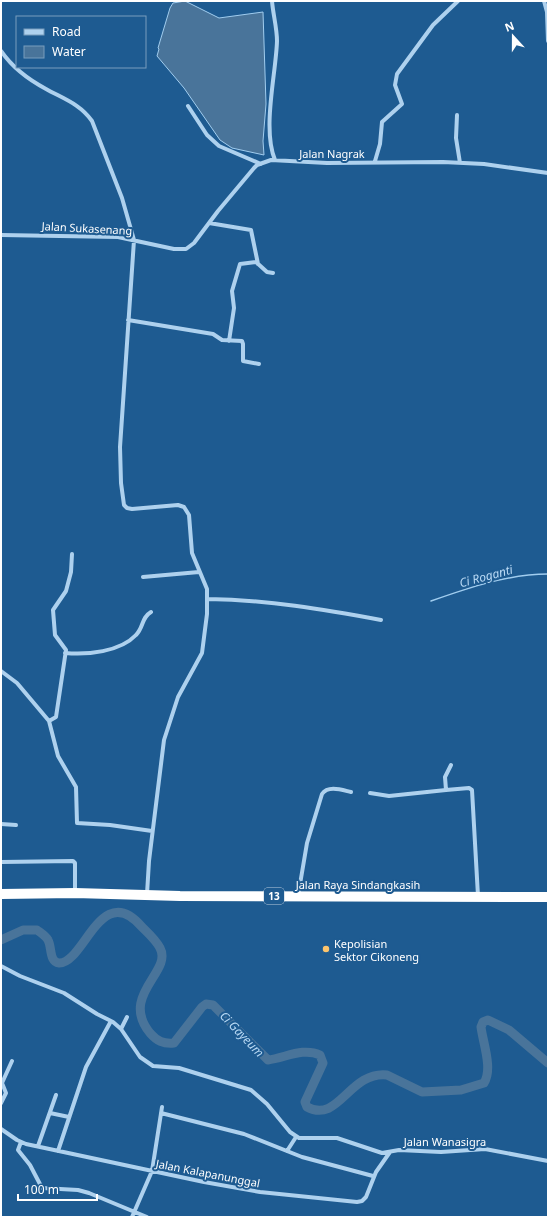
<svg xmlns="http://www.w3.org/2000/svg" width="549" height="1218" font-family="'Noto Sans',sans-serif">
<rect width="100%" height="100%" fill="#1e5b91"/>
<path fill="#49749a" stroke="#a1cdef" d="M185 1 219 18 263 12 266 104 263 141 264 155 232 148 220 140 184 88 157 56 159 49 158 48 170 8 173 3Z"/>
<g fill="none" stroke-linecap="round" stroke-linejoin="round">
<path stroke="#a1cdef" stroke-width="1.5" d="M431 601C468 588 508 574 548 574"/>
<path stroke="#49749a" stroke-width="9" d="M1 940 23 930H37C41 933 46 936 48 940 52 947 49 962 59 963 84 964 101 879 142 927 148 933 156 940 160 948 173 972 119 995 150 1033 157 1041 163 1044 174 1043L202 1007 206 1004 213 1005 268 1060C285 1058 303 1047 320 1055L323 1063 305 1102 307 1107C339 1124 349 1071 387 1075L422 1092 461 1090 484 1083C493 1069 483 1043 481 1027L483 1022 488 1020 509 1030 548 1063"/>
<path stroke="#aed1ee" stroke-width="4" d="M272 1C273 14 277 28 277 41 276 74 262 129 275 160
M544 1 547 12 548 41
M1 51C12 67 29 80 46 89 64 99 80 104 92 121L122 198 134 240 120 447 121 483 124 505 127 508 132 509 178 505 184 507 189 515 192 553 207 589V614L202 653 178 697 164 740 149 861 147 894
M188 106 207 135 219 146 261 164
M457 115 456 138 460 163
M375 161 380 144 382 122 402 104 395 85 397 74 433 25 458 1
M209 223 251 230 258 264
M1 235 118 237 174 249H186L194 243 218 211 254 168 257 165 271 160 327 163 443 162 484 164 548 173
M128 320 213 334 222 340 242 341 243 344V361L259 364
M229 341 234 308 232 291 240 264 256 262 267 272 273 273
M143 577 199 572
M208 599C267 600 323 609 381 620
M65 653C87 655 120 652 136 635 144 627 141 618 151 612
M1 671 17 683 49 721 58 756 76 787 77 823 110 825 152 831
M49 721 56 717 66 650 55 635 53 610 66 591 71 572 72 554
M451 765 445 777 446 790 469 788 472 790 478 896
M370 793 389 796 446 790
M1 824 16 825
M1 862 73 861 75 863V893
M298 896 307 843 322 794C328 785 342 790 351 792
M1 966 20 976 64 993 97 1014 113 1022 121 1029 140 1057 153 1066 179 1068 251 1090 267 1104 290 1132 299 1138H337L382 1153 399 1150 441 1152 485 1149 548 1161
M121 1029 127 1017
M1 1103 6 1093 2 1083 12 1061
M50 1113 69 1117
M161 1113 244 1134 302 1157 373 1176
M1 1129 17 1140 26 1144 204 1182 260 1192 357 1202 362 1201 366 1197 376 1172 390 1152
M21 1142 18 1150 30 1165 42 1188 78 1190 89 1193 147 1217
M38 1146 56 1095
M58 1151 86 1067 111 1021
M287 1151 296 1137
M132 1217 152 1171 162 1107"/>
<path stroke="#fff" stroke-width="10" d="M1 894 75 893 180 896 548 897"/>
</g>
<circle fill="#fdc56d" stroke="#1e5b91" stroke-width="1.5" cx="326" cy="949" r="4"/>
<g text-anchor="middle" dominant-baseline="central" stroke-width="4" stroke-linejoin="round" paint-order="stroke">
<rect fill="#1e5b91" stroke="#bccede" stroke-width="1" x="264" y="888" width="20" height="16" rx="3"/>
<g font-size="10" font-weight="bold" fill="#fff">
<text x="274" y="896">13</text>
</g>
<g font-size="11" fill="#fff" stroke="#1e5b91">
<text x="332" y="153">Jalan Nagrak</text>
<text transform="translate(87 228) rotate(3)">Jalan Sukasenang</text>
<text x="358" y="884">Jalan Raya Sindangkasih</text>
<text x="445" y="1141">Jalan Wanasigra</text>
<text transform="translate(208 1173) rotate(11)">Jalan Kalapanunggal</text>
</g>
<g font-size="11" fill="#fff" stroke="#1e5b91" text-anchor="start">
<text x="334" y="943">Kepolisian<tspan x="334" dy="13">Sektor Cikoneng</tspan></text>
</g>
<g font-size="12" font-style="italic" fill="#badaf5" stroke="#1e5b91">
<text transform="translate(486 576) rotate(-15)">Ci Roganti</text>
<text transform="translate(242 1034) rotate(46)">Ci Gayeum</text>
</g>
</g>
<rect width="549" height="1218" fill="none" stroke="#ffffff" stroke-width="4"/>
<rect x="16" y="16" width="130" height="52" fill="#1e5b91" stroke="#789dbd"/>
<rect x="24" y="29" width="20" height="6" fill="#aed1ee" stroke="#789dbd"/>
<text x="52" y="36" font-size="12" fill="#ffffff">Road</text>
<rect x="24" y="46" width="20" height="12" fill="#49749a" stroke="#789dbd"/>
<text x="52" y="56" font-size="12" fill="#ffffff">Water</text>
<g transform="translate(513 36) rotate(339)" stroke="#1e5b91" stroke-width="3" paint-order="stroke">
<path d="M0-3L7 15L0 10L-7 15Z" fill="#ffffff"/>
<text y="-6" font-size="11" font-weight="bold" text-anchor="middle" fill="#ffffff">N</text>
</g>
<path d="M18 1194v6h79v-6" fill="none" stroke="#ffffff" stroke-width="2"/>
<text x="24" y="1194" font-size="12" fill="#ffffff" stroke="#1e5b91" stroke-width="3" paint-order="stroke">100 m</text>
</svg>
